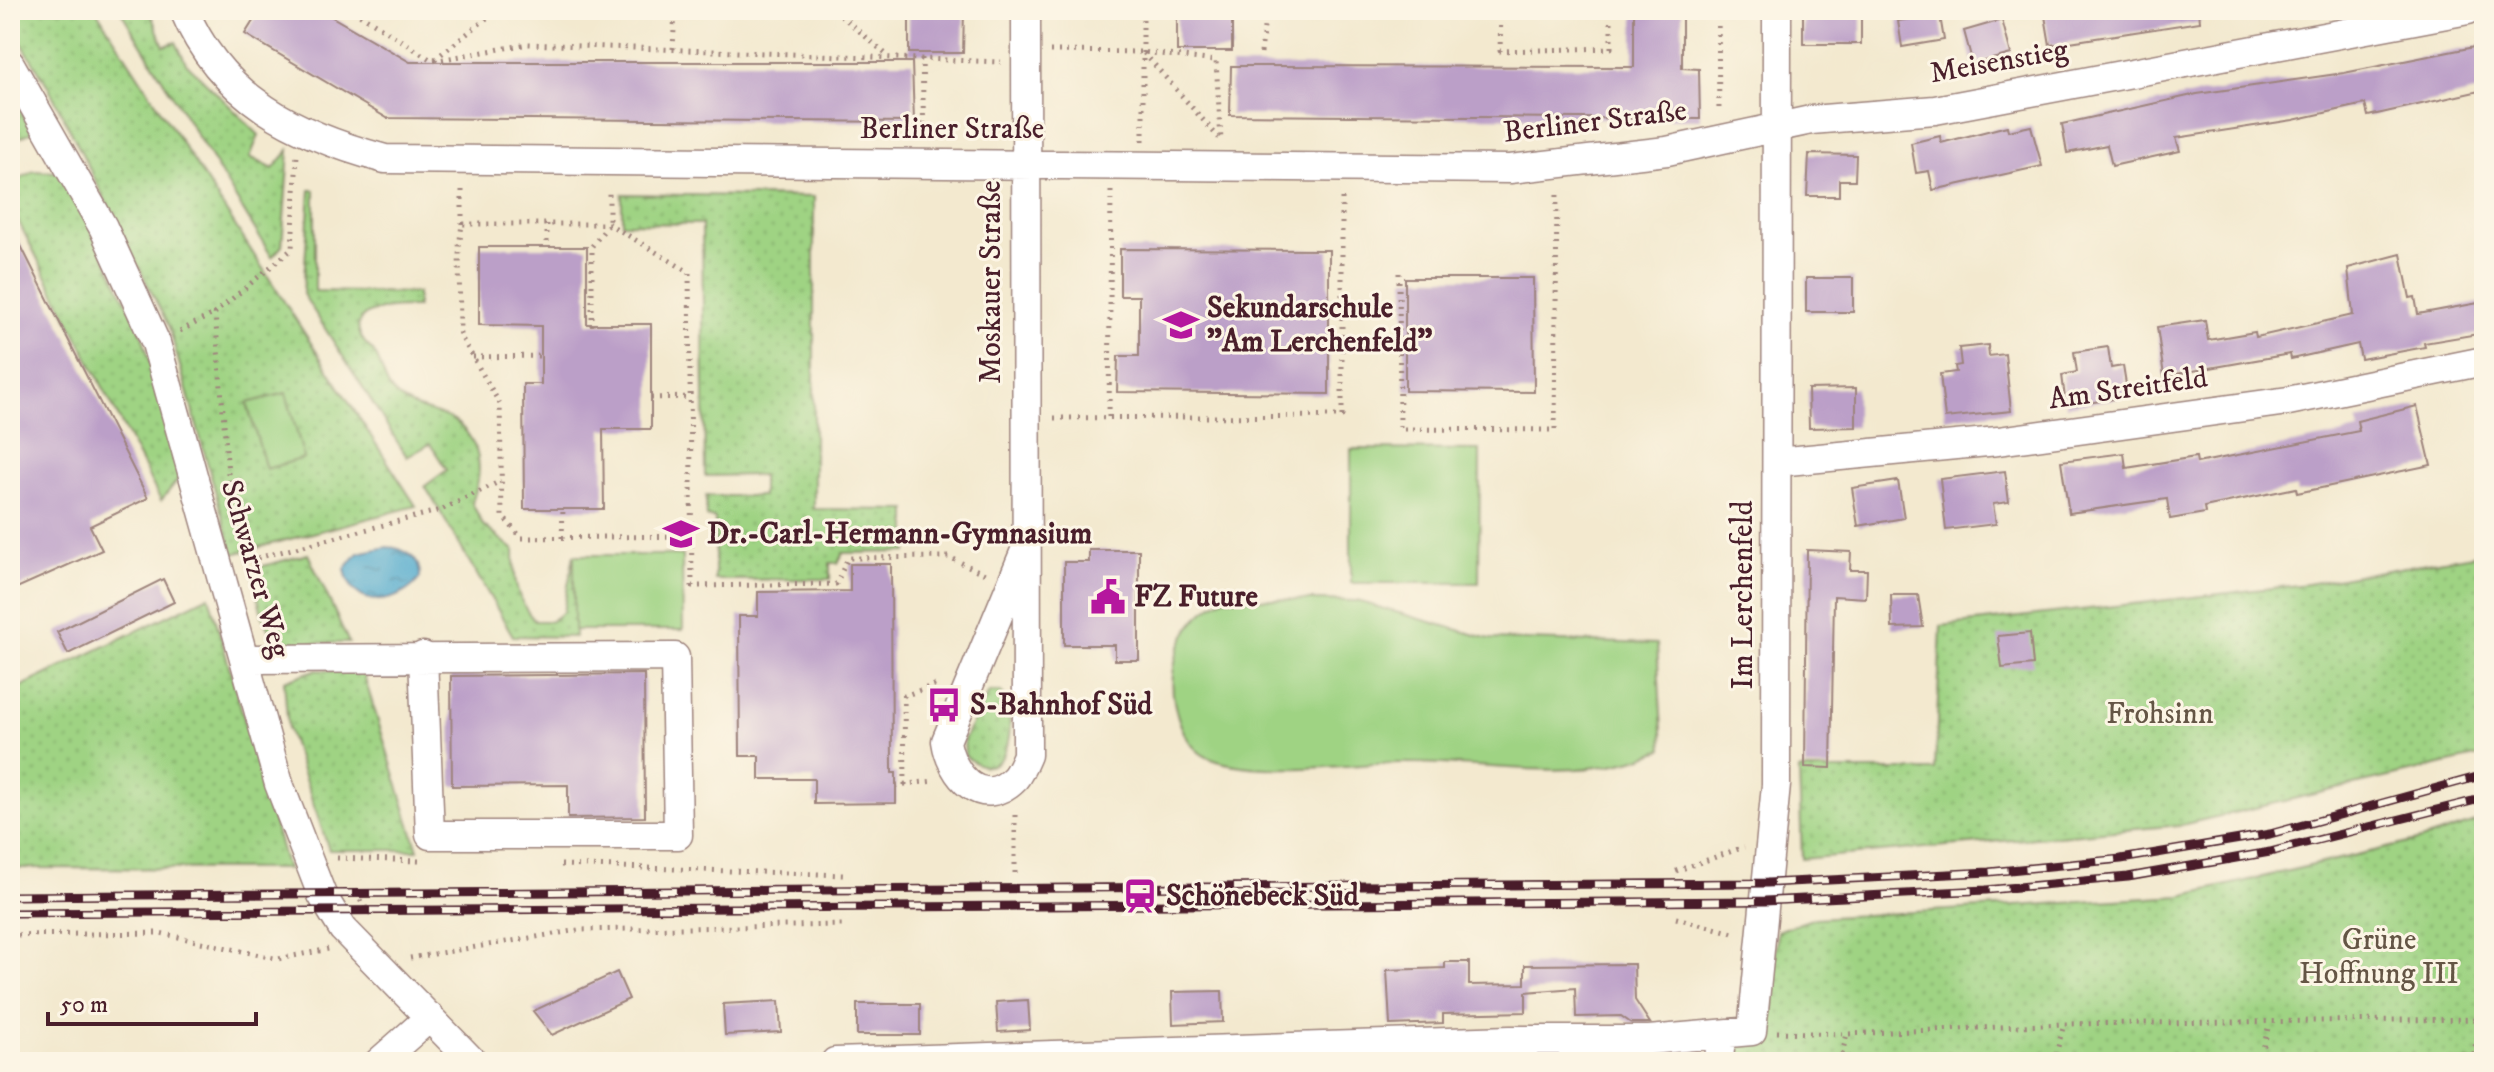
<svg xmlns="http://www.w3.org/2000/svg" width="2494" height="1072" font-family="'IM FELL DW Pica',serif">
<defs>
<pattern id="grass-dots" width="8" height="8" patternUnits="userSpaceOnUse" patternTransform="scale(2)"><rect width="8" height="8" fill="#9fd383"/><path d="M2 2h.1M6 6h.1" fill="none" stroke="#8ab571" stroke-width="1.8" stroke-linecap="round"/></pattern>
<pattern id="water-ripples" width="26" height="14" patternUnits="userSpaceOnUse" patternTransform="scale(2)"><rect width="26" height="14" fill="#51aace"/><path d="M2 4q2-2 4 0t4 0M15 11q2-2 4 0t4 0" fill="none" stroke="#458aa7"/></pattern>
</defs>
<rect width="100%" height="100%" fill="#fcf5e5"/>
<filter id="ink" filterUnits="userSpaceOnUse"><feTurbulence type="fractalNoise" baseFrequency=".0125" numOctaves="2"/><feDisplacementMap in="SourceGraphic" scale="16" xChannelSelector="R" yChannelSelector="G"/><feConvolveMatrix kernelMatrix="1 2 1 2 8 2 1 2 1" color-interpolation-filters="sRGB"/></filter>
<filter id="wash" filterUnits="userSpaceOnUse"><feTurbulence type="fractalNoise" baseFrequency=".006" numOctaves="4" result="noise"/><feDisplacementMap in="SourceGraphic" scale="32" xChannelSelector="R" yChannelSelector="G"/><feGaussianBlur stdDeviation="1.8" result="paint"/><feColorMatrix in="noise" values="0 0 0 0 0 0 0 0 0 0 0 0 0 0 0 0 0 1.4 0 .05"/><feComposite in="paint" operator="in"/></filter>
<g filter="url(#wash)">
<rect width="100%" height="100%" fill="#f3e9cf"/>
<path fill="url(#grass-dots)" stroke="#747957" stroke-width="2" d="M10 10H96L416 506 233 554 169 327 48 86 10 24Z
M120 10H149L164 46 176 42 186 63 259 135 250 157 273 169 289 150 282 246 272 257Z
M10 89 32 132 10 142Z
M34 171 58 172 78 202 141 331 180 464 179 478 161 501 10 205V184Z
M310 190H315V291L417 293V307C399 307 342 306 363 340 366 345 372 349 375 354 384 369 383 385 398 397 420 415 449 409 467 433 484 455 480 479 472 503L483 525 514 550C514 579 515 599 535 621H551L563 612 574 555 575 637 513 636 425 486 447 470 430 444 407 457 303 294Z
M622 194 814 197V509L907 510V552L843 553 838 563H830V579L715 580V518L706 517V496H762V475L705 476 702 224 622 223Z
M2484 553V755L2181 825 1802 859 1799 770H1935L1941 626 2307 584Z
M308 554 349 643C267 641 269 654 252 569Z
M209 596 287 869 10 868V692Z
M315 670 363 673 418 850H329L288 729 284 681Z
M989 692H1001C1019 716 1010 793 965 756L964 739Z
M2484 819V1062H1734L1739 1043 1771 1039 1777 931 1815 918 2181 896 2421 840Z"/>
<path fill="#9fd383" stroke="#747957" stroke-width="2" d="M286 393 304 458 266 469 247 403Z
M1351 449 1480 450 1479 583H1351Z
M574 555H682L683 630H574Z
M1225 598 1357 601 1490 639 1657 644 1663 749C1580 787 1486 761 1398 763 1349 764 1247 778 1205 756 1181 743 1170 700 1173 674 1177 640 1194 613 1225 598Z"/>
<path fill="url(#water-ripples)" stroke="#4e647c" stroke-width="2" d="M387 547C405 548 421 558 420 578 399 606 352 612 345 569L358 553Z"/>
<g id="blocks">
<path fill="#bb9fc8" d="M260 10H320L410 62H912L914 122 387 118 245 34Z
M909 10H964L963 53H909Z
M1177 10H1232V51H1177Z
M1634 10H1682V68L1699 69 1700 119 1230 115 1231 66 1634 67Z
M1803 10H1861V44H1803Z
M1917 10H1939L1944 40 1902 47 1898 21 1918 18Z
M2044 10H2199L2200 22 2050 45Z
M2002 20 2011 54 1973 64 1964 31Z
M2484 45V90L2368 116 2365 104 2293 120 2176 138 2180 151 2112 166 2107 145 2067 153 2062 124 2197 94 2344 73Z
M2007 126 2008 131 2031 126 2042 166 1933 190 1929 171 1916 173 1911 143 1940 136 1941 143Z
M1809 154 1856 155 1855 180H1839V196H1807Z
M10 224 148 498 90 526 102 550 10 591Z
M479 247H587V324H651V429H603L604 509H524L523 384H541V326L479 325Z
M1120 249 1329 250V394L1117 392 1118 356H1139V296H1120Z
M2401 254 2410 298 2415 297 2418 314 2484 302V333L2424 343 2425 347 2361 359 2358 344 2291 359 2290 354 2164 376 2157 327 2205 320 2208 340 2255 332 2256 337 2353 315 2348 268Z
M1405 278H1533L1534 392 1405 391Z
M1806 278H1853V312H1806Z
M1988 345 1989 356 2005 354 2011 411 1945 418 1940 374 1956 372 1955 366 1961 365 1959 348Z
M2108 347 2111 368 2123 366 2128 397 2066 406 2062 375 2077 372 2074 352Z
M1856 388V427L1809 428 1808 389Z
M2417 406 2431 465 2297 493 2296 488 2204 507 2205 513 2170 519 2167 499 2069 513 2061 461 2124 453 2126 468 2196 457 2197 463 2359 431 2357 421Z
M2005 471 2009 502 1993 504 1996 524 1946 530 1940 479Z
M1898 481 1904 518 1858 526 1852 488Z
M1089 550H1139V660H1115V645H1064V562H1089Z
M1807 550 1851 552 1850 570H1867L1866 598 1834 596 1831 768 1805 767Z
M850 564H891L892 773H896V803L814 804V779H759V756H740L739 616H758V592L850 591Z
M163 579 174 602 68 654 57 632Z
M1891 595H1918L1923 627 1892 628Z
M2030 633 2033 665 2002 668 1998 636Z
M644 674 645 817 568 818V785L452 786 451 676Z
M1445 962H1469V985L1525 984V965L1634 964 1635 1000 1650 1023H1631L1621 1016 1576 1017 1575 988 1526 992V1012L1443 1014V1023L1390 1025 1387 970 1445 968Z
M617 972 629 999 552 1035 533 1011Z
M1222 991 1223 1022 1173 1024 1172 992Z
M1028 1000 1030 1030 998 1032 996 1002Z
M779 1001 781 1032 725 1035 723 1004Z
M857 1004H920V1035H857Z"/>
</g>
</g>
<g filter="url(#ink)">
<use href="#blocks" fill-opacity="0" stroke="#9e847d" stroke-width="2"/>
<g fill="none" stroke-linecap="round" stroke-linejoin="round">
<g stroke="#9e847d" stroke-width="31">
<path id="minor" d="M184 10C221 99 296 135 385 159L1510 169 1667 151 1811 120 1935 110 2468 10
M10 64 103 227 156 343 279 784 322 895 343 929 473 1062
M1777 462 1998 441 2288 401 2484 361
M1024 553 946 741C951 775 982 812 1015 778 1020 772 1024 762 1027 755L1026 10
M245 659 675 657 678 835H430L423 656
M379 1062 430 1017
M835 1062 1510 1040H1649L1752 1031 1776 785 1777 10
M1719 1062 1721 1034"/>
</g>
<path stroke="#9e847d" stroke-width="5" stroke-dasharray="2 6" stroke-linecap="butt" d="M353 10 433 61 528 44 1001 62
M835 10 888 56
M1501 10 1500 51 1611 48V10
M1718 10 1719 114
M673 49 675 10
M1050 51 1143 52 1216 61 1221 140
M1144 53 1219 138
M1261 53 1266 10
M922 58 924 138
M435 59 497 10
M1143 141V10
M462 224V187
M547 224V247
M1399 273 1400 429 1555 430 1557 189
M592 326V246L609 224V188
M180 331 215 313
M473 357 541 356
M651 398 691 397
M1109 417 1111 190
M1054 418 1342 416V194
M230 498 215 313 292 249 297 154
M692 536 522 538 502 516 500 404 460 335 459 247 462 224H609L689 272 692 586 836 584 848 558 949 557 985 574
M562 538 563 509
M242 562 441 510 501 481
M896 785 935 781
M905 785 904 696 940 683
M337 858 419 861
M561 865 844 875
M1676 871 1744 847
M1015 873V810
M360 900 374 918
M1676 918 1737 934
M10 935 160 933 278 959 329 949
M410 958 578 930 843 925
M1777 1032 1847 1034 2064 1024 2484 1019
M1840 1062 1847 1034
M2054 1062 2064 1024
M2260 1062 2269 1024
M2471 1062 2482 1019"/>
<use href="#minor" stroke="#fff" stroke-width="28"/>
<g stroke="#4a1f2b" stroke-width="9">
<path id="rail" d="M10 896 1767 883 1989 872 2121 859 2270 834 2484 775
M10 913 1765 901 1986 890 2128 877 2270 852 2484 798"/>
</g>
<use href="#rail" stroke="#fcf5e5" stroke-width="6" stroke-dasharray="18" stroke-linecap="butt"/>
</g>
</g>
<defs>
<g id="school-bare" transform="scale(2.76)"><path d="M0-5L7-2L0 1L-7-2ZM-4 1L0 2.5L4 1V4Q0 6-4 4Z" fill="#b5179e" stroke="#fcf5e5" stroke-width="2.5" paint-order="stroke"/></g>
<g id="civic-bare" transform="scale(2.76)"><path d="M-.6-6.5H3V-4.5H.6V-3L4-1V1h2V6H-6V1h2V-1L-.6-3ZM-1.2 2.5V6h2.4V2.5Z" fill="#b5179e" stroke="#fcf5e5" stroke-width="2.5" paint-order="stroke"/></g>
<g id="bus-bare" transform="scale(2.76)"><path d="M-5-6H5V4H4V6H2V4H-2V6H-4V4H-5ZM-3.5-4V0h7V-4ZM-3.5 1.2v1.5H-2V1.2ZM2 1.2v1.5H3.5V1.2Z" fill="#b5179e" stroke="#fcf5e5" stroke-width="2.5" paint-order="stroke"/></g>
<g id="station-bare" transform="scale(2.76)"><path d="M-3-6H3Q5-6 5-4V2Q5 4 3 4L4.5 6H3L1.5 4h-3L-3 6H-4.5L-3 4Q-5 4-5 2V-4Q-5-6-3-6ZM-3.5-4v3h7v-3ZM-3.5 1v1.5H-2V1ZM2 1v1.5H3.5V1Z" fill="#b5179e" stroke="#fcf5e5" stroke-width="2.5" paint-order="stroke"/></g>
</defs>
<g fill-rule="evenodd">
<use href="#school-bare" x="1181" y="325"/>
<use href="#school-bare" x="681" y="534"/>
<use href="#civic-bare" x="1108" y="597"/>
<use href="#bus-bare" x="944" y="705"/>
<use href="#station-bare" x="1140" y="896"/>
</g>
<g text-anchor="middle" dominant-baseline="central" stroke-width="6" stroke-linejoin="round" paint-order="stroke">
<g font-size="30" fill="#4a1f2b" stroke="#fcf5e5">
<text transform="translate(1999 62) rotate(-10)">Meisenstieg</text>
<text transform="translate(1595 122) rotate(-7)">Berliner Straße</text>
<text x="952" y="129">Berliner Straße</text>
<text transform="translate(991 282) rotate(-90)">Moskauer Straße</text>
<text transform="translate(2128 389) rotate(-8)">Am Streitfeld</text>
<text transform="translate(255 569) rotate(74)">Schwarzer Weg</text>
<text transform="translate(1743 595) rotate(-90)">Im Lerchenfeld</text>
</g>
<g font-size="30" font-weight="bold" fill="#4a1f2b" stroke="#fcf5e5" text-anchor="start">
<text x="1207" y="308">Sekundarschule<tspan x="1207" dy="34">"Am Lerchenfeld"</tspan></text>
<text x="707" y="534">Dr.-Carl-Hermann-Gymnasium</text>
<text x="1134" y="597">FZ Future</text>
<text x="970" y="705">S-Bahnhof Süd</text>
<text x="1166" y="896">Schönebeck Süd</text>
</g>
<g font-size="30" fill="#645545" stroke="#fcf5e5">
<text x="2160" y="714">Frohsinn</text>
<text x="2379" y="940">Grüne<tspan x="2379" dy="34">Hoffnung III</tspan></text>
</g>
</g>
<rect width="2494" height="1072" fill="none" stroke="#fcf5e5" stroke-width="40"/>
<path d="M48 1012v12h208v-12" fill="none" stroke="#4a1f2b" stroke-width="4"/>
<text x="60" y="1012" font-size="24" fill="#4a1f2b" stroke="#fcf5e5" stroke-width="6" paint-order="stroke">50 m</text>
</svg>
